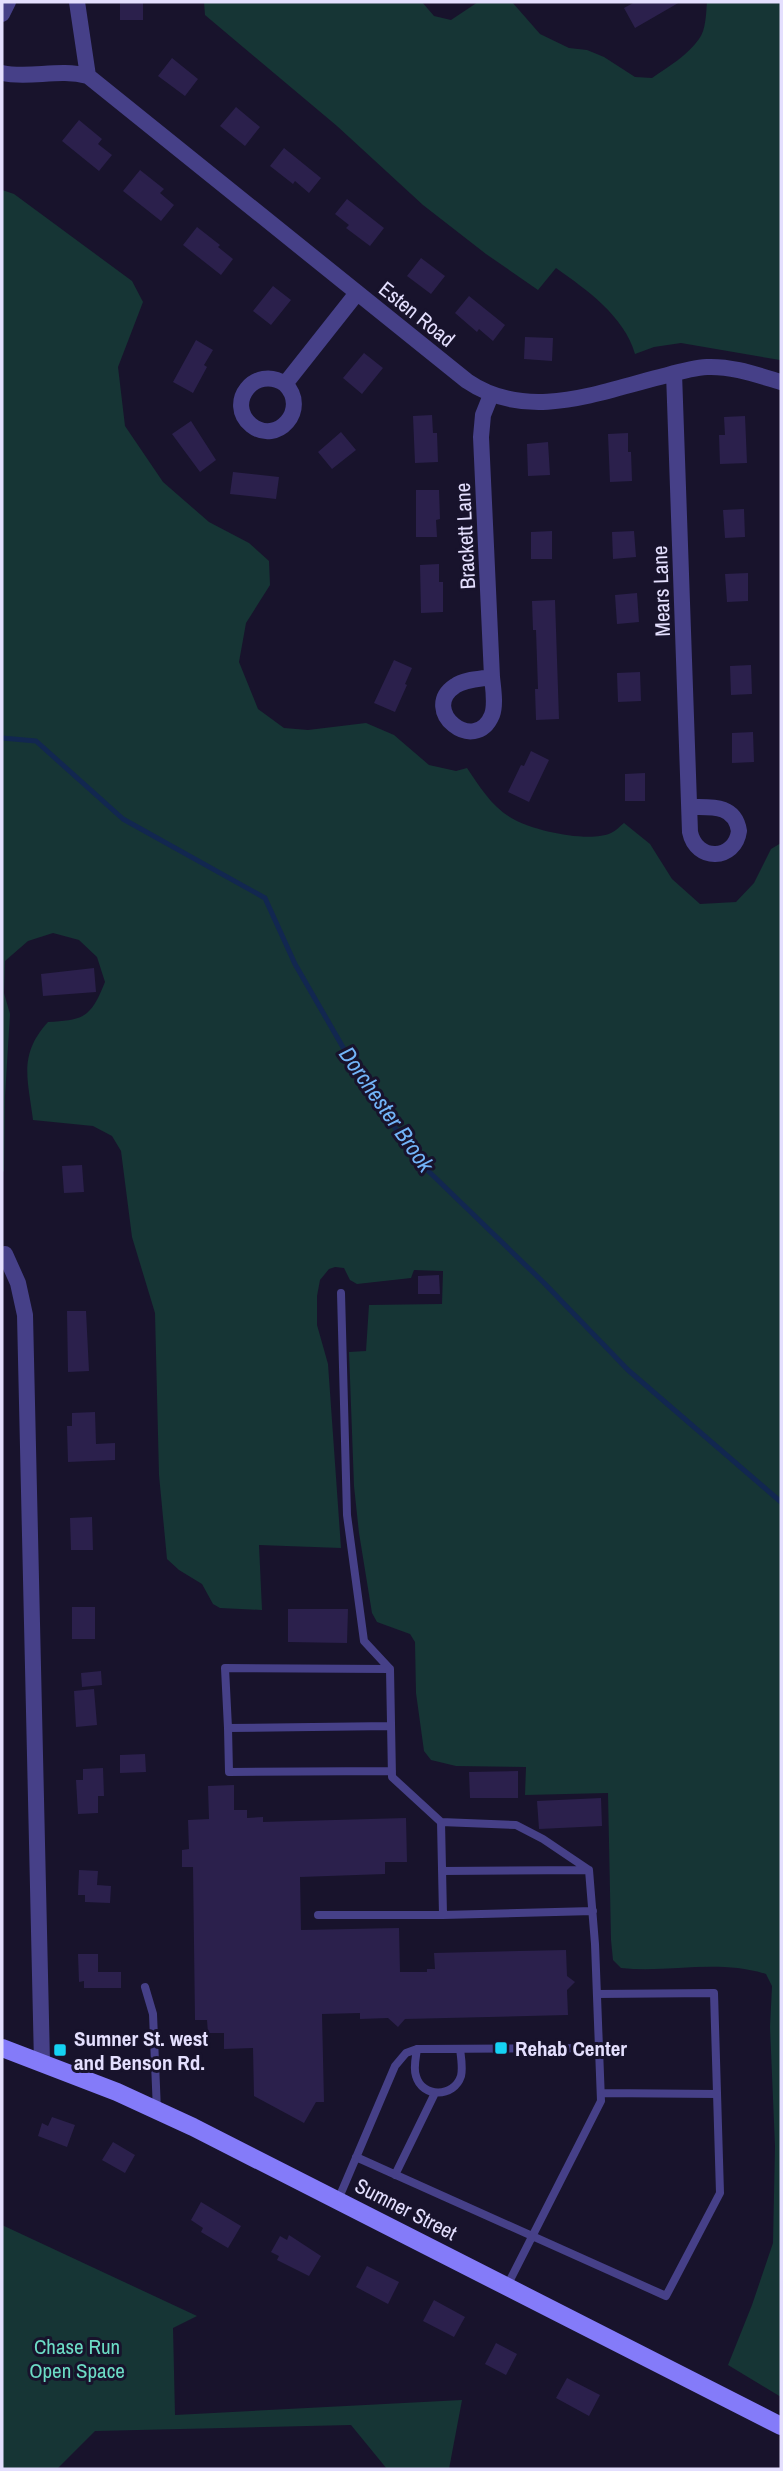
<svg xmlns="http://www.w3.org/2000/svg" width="783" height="2471" font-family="'Archivo Narrow',sans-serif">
<rect width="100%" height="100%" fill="#18132c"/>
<path fill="#163535" d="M204 2H422L434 16 451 20 478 2H512L540 34 569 48 587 50 604 57 635 77 652 78C668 67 688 55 699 39 706 30 706 13 707 2H781L780 360 681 343 654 347 635 354C624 316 587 290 556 268L538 290 486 254 423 205 337 126 205 15Z
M2 190 14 194 132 281 143 302 118 367 125 426 163 482 209 522 249 543 269 561 270 585 246 623 239 662 258 709 284 728 308 730 366 723 394 735 429 765 456 771 467 768C480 787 493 809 515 820 535 831 590 843 611 833 616 831 620 826 624 823L650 844 672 879 700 904 736 902 754 883 771 849 781 843V2397L728 2365 752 2305 773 2243 775 2146 770 2027 772 1986 766 1974C717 1959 670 1973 621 1968L613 1960 611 1940 608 1793 525 1795 526 1767 456 1766 431 1760 424 1751 416 1693 415 1642 410 1634 377 1622 372 1613 359 1533 354 1486 349 1352 366 1351 369 1305 442 1304 443 1271 414 1270 411 1278 357 1284 350 1280 344 1268 335 1267 329 1269 320 1280 317 1296V1325L328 1364 341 1548 259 1545 262 1610 220 1608 213 1604 202 1584 179 1570 167 1559 159 1475 155 1313 132 1237 121 1151 112 1136 93 1126 33 1120C28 1079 18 1055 48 1022 85 1020 91 1017 105 982L97 957 79 940 53 933 28 941 5 961 4 993 10 1014 5 1096 4 1171 2 1173Z
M2 2225 197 2316 173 2328 175 2415 462 2400 449 2469H387L351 2425 95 2431 57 2469H2Z"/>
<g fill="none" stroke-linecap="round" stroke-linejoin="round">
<path stroke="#122750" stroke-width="5" d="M2 738 36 741 123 819 265 898 295 964 363 1082 419 1162 544 1283 628 1370 781 1502"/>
</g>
<path fill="#2b204c" d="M120 2H143V20H120Z
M635 2H680L635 28 624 8Z
M172 58 198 79 185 96 158 76Z
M236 107 260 127 245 146 220 126Z
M79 120 102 139 98 144 112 155 99 171 62 141Z
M284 148 321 178 309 193 295 181 293 184 270 166Z
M140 170 164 189 160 193 174 205 161 221 123 191Z
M347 199 384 228 370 246 346 228 349 225 335 214Z
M197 227 220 245 218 247 233 259 221 275 183 245Z
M421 258 445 276 431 294 407 276Z
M273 286 291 300 271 325 253 311Z
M469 296 505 325 493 341 479 329 477 332 455 313Z
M525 337 553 338 552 361 524 359Z
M196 340 213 350 204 365 207 367 193 393 173 382Z
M364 353 383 368 362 394 343 378Z
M432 415 433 433H437L438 462 415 463 413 416Z
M745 416 747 463 720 464 719 435H725L724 417Z
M191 421 216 460 200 472 172 434Z
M341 432 356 450 332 469 318 452Z
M628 433V452H631L632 481 610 482 608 434Z
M548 442 550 475 528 476 527 444Z
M233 472 279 477 276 499 230 494Z
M416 490H439L440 519 436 520 437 537H416Z
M744 509 745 537 725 538 723 510Z
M552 531V559H531V532Z
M634 531 636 557 613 559 612 532Z
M439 564V582H443V612L421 613 420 565Z
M748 573V601L727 602 725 574Z
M637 593 639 622 617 624 615 595Z
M555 600 559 719 536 720 535 689H538L536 630H533L532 601Z
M394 660 412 668 405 684 407 685 395 712 374 703Z
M751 665 752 694 731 695 730 666Z
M640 672 641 701 618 702 617 673Z
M753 732 754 762 732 763V733Z
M531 751 549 760 529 802 508 792 521 765 524 766Z
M645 773V801H625V774Z
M94 968 96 992 43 996 41 974Z
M82 1165 84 1192 64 1193 62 1166Z
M439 1275 440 1294H418V1276Z
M67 1311H86L89 1371 68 1372Z
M95 1412 96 1444 115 1443V1460L68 1462 67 1426H72V1413Z
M92 1517 93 1550H71L70 1518Z
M72 1607H95V1639H72Z
M288 1609H348L347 1643 288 1642Z
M101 1671 102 1685 82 1687 81 1673Z
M94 1689 97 1725 76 1727 74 1691Z
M145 1754 146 1772 120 1773V1755Z
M103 1768 104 1796H98V1813L78 1814 76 1780H83V1769Z
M518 1771V1798H470L469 1772Z
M234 1785V1810H247V1818L263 1817V1822L406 1818 407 1862H385V1874L300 1877 301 1930 399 1928 400 1972H427V1969H435L434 1953 566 1950 567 1976 575 1982 567 1990 568 2015 405 2019 398 2027 388 2018 360 2019V2013L322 2014 324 2102H316L304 2123 254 2096 253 2048 224 2049V2033H208L207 2020H195L193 1867H182V1850L189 1849 188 1820 209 1819 208 1786Z
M601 1798 602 1826 539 1829 537 1801Z
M79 1870 98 1871 97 1885 111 1886 110 1903 85 1902V1895H78Z
M78 1954H98V1972H121V1988H84V1981L79 1982Z
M52 2117 75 2125 67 2147 38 2136 42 2123 48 2126Z
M113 2142 135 2155 125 2173 102 2160Z
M201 2202 241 2226 228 2248 201 2232 203 2228 191 2220Z
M289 2235 321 2256 309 2276 277 2260 279 2256 271 2252 280 2236 287 2240Z
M367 2266 399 2282 388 2304 356 2287Z
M434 2300 465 2317 454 2337 423 2321Z
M496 2343 517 2354 506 2375 485 2364Z
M567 2378 600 2395 589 2416 556 2398Z"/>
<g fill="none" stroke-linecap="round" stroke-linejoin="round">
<path stroke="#464088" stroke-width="8" d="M341 1293 347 1515 364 1641 390 1669 392 1777 441 1822 516 1825 543 1839 589 1870 595 1944 601 2101 507 2286
M390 1669 225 1668 228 1728 391 1726
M228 1728 229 1772 392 1771
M441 1822 443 1915
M442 1871 589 1870
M318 1915H443L593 1911
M145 1987 153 2014 157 2111
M417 2049C416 2057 413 2068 416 2076 422 2098 454 2098 461 2076 463 2068 461 2057 460 2049
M601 2093 717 2094
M356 2157 666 2296 720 2193 714 1993 597 1994
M395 2175 435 2093
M338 2200 395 2066 406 2053 417 2049 599 2048"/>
<path stroke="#464088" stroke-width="16" d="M77 2 88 76
M2 14 8 2
M2 73C30 79 59 68 88 76L467 381C527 422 596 393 660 377 675 373 691 368 707 367 733 366 757 375 781 382
M674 373 690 832C696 862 735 861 739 831 735 804 711 807 690 807
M285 384C255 364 225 403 251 425 277 446 310 409 285 384L357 293
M491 395 483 415 481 437 492 677C493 688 496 704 492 715 475 756 419 710 455 686 465 679 481 679 492 677
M5 1254 18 1283 25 1315 42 2063"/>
<path stroke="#847bf9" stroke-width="18" d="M2 2048 117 2092 193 2127 781 2426"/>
</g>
<g fill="#15d3f4" stroke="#18132c" stroke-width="2.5">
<rect x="494" y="2041" width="14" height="14" rx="3.5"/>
<rect x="53" y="2043" width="14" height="14" rx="3.5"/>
</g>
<g text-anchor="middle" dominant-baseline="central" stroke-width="6" stroke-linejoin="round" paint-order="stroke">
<g font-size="21" fill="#e4dffe" stroke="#18132c">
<text transform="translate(417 314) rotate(39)">Esten Road</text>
<text transform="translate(465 536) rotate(-93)">Brackett Lane</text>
<text transform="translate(661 591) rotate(-92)">Mears Lane</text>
<text transform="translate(406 2209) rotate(27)">Sumner Street</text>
</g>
<g font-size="21" font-weight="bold" fill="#e4dffe" stroke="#18132c" text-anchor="start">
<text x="74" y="2038">Sumner St. west<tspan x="74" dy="24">and Benson Rd.</tspan></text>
<text x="515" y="2048">Rehab Center</text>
</g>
<g font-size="21" fill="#6cdcc5" stroke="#18132c">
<text x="77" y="2346">Chase Run<tspan x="77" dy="24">Open Space</tspan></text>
</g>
<g font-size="23" font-style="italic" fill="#72b4f8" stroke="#18132c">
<text transform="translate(387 1109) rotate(55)">Dorchester Brook</text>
</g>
</g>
<rect width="783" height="2471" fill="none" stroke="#e4dffe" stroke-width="7"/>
</svg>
